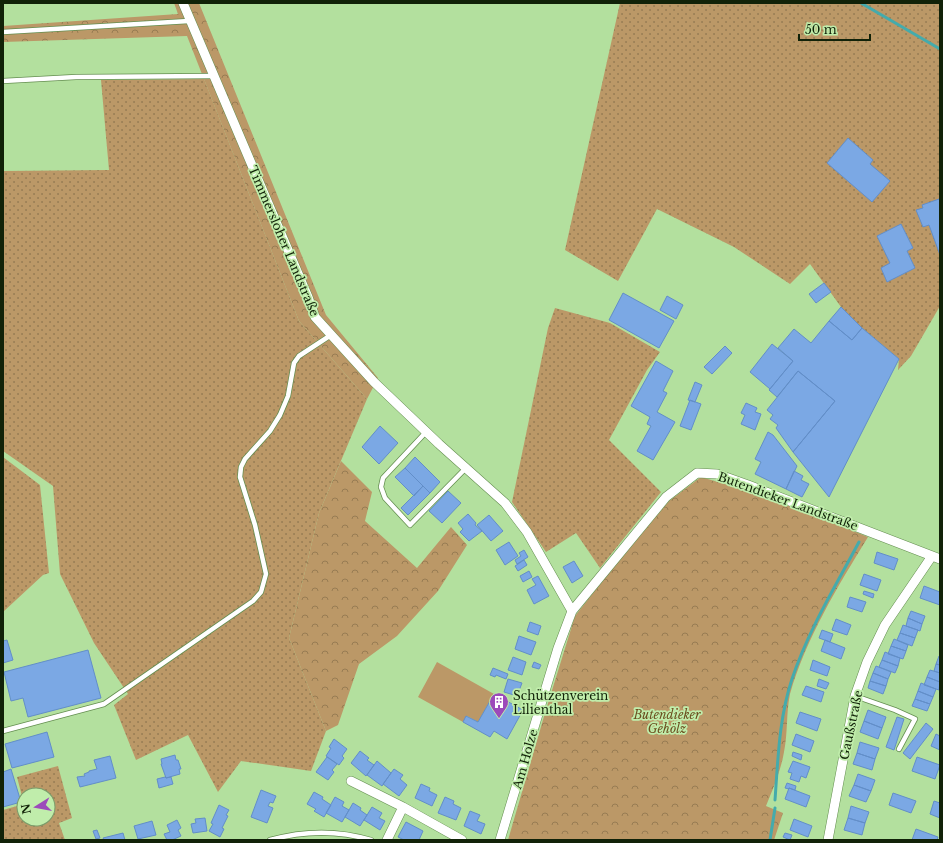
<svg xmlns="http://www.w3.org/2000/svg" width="943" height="843" font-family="'Libre Baskerville',serif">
<defs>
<pattern id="grass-dots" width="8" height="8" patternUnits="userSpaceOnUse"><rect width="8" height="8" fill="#bb9867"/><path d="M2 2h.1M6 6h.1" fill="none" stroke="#977c53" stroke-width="1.8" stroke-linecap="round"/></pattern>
<pattern id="forest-crowns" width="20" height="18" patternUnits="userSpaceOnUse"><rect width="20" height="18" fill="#bb9867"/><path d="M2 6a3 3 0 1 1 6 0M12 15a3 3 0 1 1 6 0" fill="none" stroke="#977c53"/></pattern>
</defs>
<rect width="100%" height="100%" fill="#b3e09e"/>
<path fill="url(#grass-dots)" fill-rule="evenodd" d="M620 3H940V306L911 356 898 370 899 359 862 328 841 307 810 264 790 284 734 247 657 209 618 281 565 250Z
M204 79 299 321 367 399 319 513 289 638 326 731 311 771 241 761 218 792 188 735 136 760 114 705 128 694 94 643 60 574 53 486 3 451V171L109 170 101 80Z
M555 308 610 323 660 352 647 370 609 440 661 492 600 568 576 533 546 552 512 502 548 328Z
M3 457 40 485 49 573 43 575 3 612Z
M58 766 72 818 59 823 65 840H4L3 810 24 804 17 777ZM24 795H48V819H24Z"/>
<path fill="url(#forest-crowns)" d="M174 3H199L326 315 378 378 367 399 299 321 187 36 3 42V26L178 14Z
M341 461 372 492 365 521 417 568 451 527 467 545 438 591 397 636 359 664 338 725 326 731 289 638 319 513Z
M701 477 778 500 868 537C838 586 806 638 790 694 786 713 788 733 784 752 781 770 773 789 766 806L783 813 774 840H508L545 713 575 616 604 579 669 501Z"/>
<path fill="#bb9867" d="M437 662 494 694 478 722 467 716 463 722 418 697Z"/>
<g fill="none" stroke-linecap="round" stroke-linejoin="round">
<path stroke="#44abac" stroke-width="3" d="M861 3 940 49
M775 800C778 759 779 718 792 679 808 631 835 587 859 542
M770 840 775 808"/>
</g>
<path fill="#7ba8e4" stroke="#628ec8" d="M848 138 873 160 870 164 890 181 872 202 827 163Z
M939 199 940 202V255L929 225 923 227 916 210 923 208 922 205Z
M901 224 913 248 907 251 915 268 887 282 881 268 890 263 877 236Z
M824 283 831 292 816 303 809 294Z
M623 293 674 321 659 348 609 320Z
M667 296 683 305 676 319 660 310Z
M841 307 862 328 852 340 829 321Z
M829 321 852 340 862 328 899 359 829 497 793 452 835 401 798 371 777 397 769 390 793 361 778 348 794 329 811 343Z
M772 344 793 361 770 389 750 372Z
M725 346 732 353 712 374 704 367Z
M656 361 673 371 663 391 667 393 657 412 675 422 653 460 637 451 651 426 647 424 650 417 631 406Z
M798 371 835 401 793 452 776 428 778 425 770 419 773 415 767 410Z
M695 382 702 385 695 402 688 400Z
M690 400 701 404 691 430 680 426Z
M746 403 757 408 755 412 761 414 755 430 741 424 745 415 741 413Z
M380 426 398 443 379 464 362 447Z
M768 432 773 435 797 466 786 489 755 474 761 462 755 459Z
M415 457 440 482 430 493 405 468Z
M405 468 423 486 414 496 395 477Z
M794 471 803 476 801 480 809 484 802 497 786 489Z
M423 486 430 493 408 515 401 508Z
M448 491 461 503 442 523 429 511Z
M468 514 476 523 475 525 482 531 469 541 460 532 463 529 458 523Z
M489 515 503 531 491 541 477 525Z
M509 542 518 556 505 565 496 550Z
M524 550 528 557 517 564 515 560 521 556 519 553Z
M877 552 898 559 894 570 874 563Z
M524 560 527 565 518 571 515 566Z
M574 561 583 576 572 583 563 567Z
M529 571 532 577 523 582 520 576Z
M864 574 881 580 877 591 860 585Z
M538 576 549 596 534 604 527 590 536 585 532 579Z
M924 586 940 592V605L920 598Z
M864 591 874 594 873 598 863 594Z
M850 597 866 602 862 612 847 607Z
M911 611 925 616 922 624 908 618Z
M908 618 922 624 920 631 906 626Z
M836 619 851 625 847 635 832 630Z
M530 622 541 626 538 635 527 631Z
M903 625 918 630 915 638 900 633Z
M822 630 833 634 830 642 819 638Z
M900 633 915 638 912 646 897 640Z
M519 636 536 642 531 655 515 649Z
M894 639 908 645 906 651 891 646Z
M7 640 13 660 3 663V641Z
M825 640 845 648 841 659 821 651Z
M891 646 906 651 903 659 888 654Z
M88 650 101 698 28 717 23 698 11 701 4 672Z
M885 652 900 658 898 666 882 660Z
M939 656 940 657V665L936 664Z
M513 657 526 662 522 675 508 670Z
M813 660 830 667 827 676 810 670Z
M882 660 898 666 895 673 879 667Z
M534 662 541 665 539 669 532 667Z
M936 664 940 665V673L934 671Z
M876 666 891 672 888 679 873 673Z
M493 668 508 674 506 679 496 675 495 677 490 675Z
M930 670 940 673V682L927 677Z
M873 673 888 679 886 686 870 681Z
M927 677 940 682 939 690 924 685Z
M508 679 522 683 517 696 504 692Z
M819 679 829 683 826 689 817 686Z
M870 681 886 686 883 694 868 688Z
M921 683 936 689 933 697 918 691Z
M806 686 824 692 821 702 802 695Z
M918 691 933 697 930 704 915 699Z
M494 694 523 710 507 739 494 731 490 737 463 722 466 716 478 722Z
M915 699 930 704 927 711 912 706Z
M868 710 886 717 882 728 864 721Z
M800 712 821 719 817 731 796 723Z
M897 717 904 719 894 750 886 747Z
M864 721 882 728 878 739 860 732Z
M926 723 933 729 910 759 903 753Z
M47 732 54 757 12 768 5 744Z
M796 734 814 741 810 752 792 745Z
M936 734 940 736V750L931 746Z
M334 739 347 749 342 756 344 758 339 765 326 756 331 748 329 747Z
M860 742 879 748 875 759 857 753Z
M360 751 369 758 367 760 374 765 366 776 351 763Z
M793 752 802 755 801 760 792 756Z
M857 753 875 759 872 770 853 764Z
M175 755 176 760H178L181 769H179L180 774 166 778 161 764H162L161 759Z
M110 756 116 778 80 787 77 777 85 776 84 774 89 772V771L97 769 94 760Z
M327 757 337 764 332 770 334 772 328 780 316 772Z
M917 757 940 765 935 779 912 771Z
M377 761 391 773 382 786 367 775Z
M793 761 810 767 806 778 801 776 799 782 790 779 792 773 788 772Z
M11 769 21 802 3 807V772Z
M394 769 403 775 400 779 407 785 399 796 383 784Z
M858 774 875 780 871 791 854 785Z
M165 777 166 778 171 777 173 784 159 788 157 779Z
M787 783 796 786 795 790 789 788V789L785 788Z
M421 784 430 788 429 791 437 795 432 806 415 798Z
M854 785 871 791 866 802 849 796Z
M789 788 810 796 806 807 785 799Z
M261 790 276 796 273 803 270 802 268 806 273 808 267 823 251 817Z
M314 792 323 797 322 799 331 805 324 817 314 811 316 809 307 804Z
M893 793 916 801 911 813 889 805Z
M335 797 344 802 342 806 349 810 342 822 326 813Z
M445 797 454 801 453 804 461 808 456 820 438 813Z
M934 801 940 803V818L930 814Z
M353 803 361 808 360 810 367 815 360 826 345 817Z
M219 805 229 810 226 815 228 816 222 828 224 829 220 837 209 831 213 824 211 823Z
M851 806 869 812 865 823 848 818Z
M372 807 382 813 379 818 385 821 380 830 364 820Z
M470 811 480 815 477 821 485 824 481 834 464 826Z
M205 818 207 831 193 833 191 824 196 823 195 819Z
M848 818 865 823 862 835 844 830Z
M794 819 812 826 808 837 790 830Z
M177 820 181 828 178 830 181 836 172 840H167L164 834 170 832 167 825Z
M152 821 156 835 138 839 134 826Z
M406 822 423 831 419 840H404L398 837Z
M916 829 938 837 937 840H912Z
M97 830 100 838 96 839 93 831Z
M123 833 125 840H104L103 838Z
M785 833 792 835 790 840 783 837Z"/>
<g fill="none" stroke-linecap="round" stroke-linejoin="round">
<g stroke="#648e50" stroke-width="6">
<path id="lane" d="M3 32 189 21
M3 81 76 77 213 76
M426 432 383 478 381 487 385 498 410 525 466 468
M855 696 895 710 915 719 899 749
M3 731 104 704 253 601 261 592 266 574 255 525 240 477 241 467 245 459 270 431 280 415 288 396 294 363 299 356 331 335
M270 840C302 831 338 830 371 840"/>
</g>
<g stroke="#648e50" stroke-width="10">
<path id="street" d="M183 3 308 297 315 317 374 382 439 444 505 503 527 532 572 611
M351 781 403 807 462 840
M387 840 403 807
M500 840 558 648 572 611 666 497 697 473 717 474 748 485 940 559
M828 840 855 696 867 662 885 625 932 556"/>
</g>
<use href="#lane" stroke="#fff" stroke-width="4.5"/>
<use href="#street" stroke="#fff" stroke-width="9"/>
</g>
<defs>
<g id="building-pin" transform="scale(1)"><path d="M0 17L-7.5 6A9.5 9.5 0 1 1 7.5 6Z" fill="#9c4aba" stroke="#c0edab"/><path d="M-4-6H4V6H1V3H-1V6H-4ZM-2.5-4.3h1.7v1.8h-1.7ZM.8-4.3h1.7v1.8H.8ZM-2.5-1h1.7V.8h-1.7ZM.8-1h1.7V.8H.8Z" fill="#fff"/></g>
</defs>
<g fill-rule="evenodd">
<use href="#building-pin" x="499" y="702"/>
</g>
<g text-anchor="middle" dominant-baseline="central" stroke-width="3.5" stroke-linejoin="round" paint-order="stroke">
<g font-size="12" fill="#112208" stroke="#c0edab">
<text transform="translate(284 241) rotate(67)">Timmersloher Landstraße</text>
<text transform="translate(788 501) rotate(20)">Butendieker Landstraße</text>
<text transform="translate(851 725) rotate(-78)">Gaußstraße</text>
<text transform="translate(525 759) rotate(-74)">Am Holze</text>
</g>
<g font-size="12" fill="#112208" stroke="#c0edab" text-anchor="start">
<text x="513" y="695">Schützenverein<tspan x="513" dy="14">Lilienthal</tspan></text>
</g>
<g font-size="12" font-style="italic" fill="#6b4d1e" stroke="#c0edab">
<text x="667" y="714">Butendieker<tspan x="667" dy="14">Gehölz</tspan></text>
</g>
</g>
<rect width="943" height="843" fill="none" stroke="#112208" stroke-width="8"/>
<g transform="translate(36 807) rotate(259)"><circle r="19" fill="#c0edab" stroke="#7a9c6a"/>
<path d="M0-3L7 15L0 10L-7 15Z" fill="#9c4aba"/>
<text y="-6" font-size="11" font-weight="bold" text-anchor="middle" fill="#112208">N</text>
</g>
<path d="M799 34v6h71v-6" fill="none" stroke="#112208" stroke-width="2"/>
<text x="805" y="34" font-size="12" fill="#112208" stroke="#c0edab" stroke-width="3" paint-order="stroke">50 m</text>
</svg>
